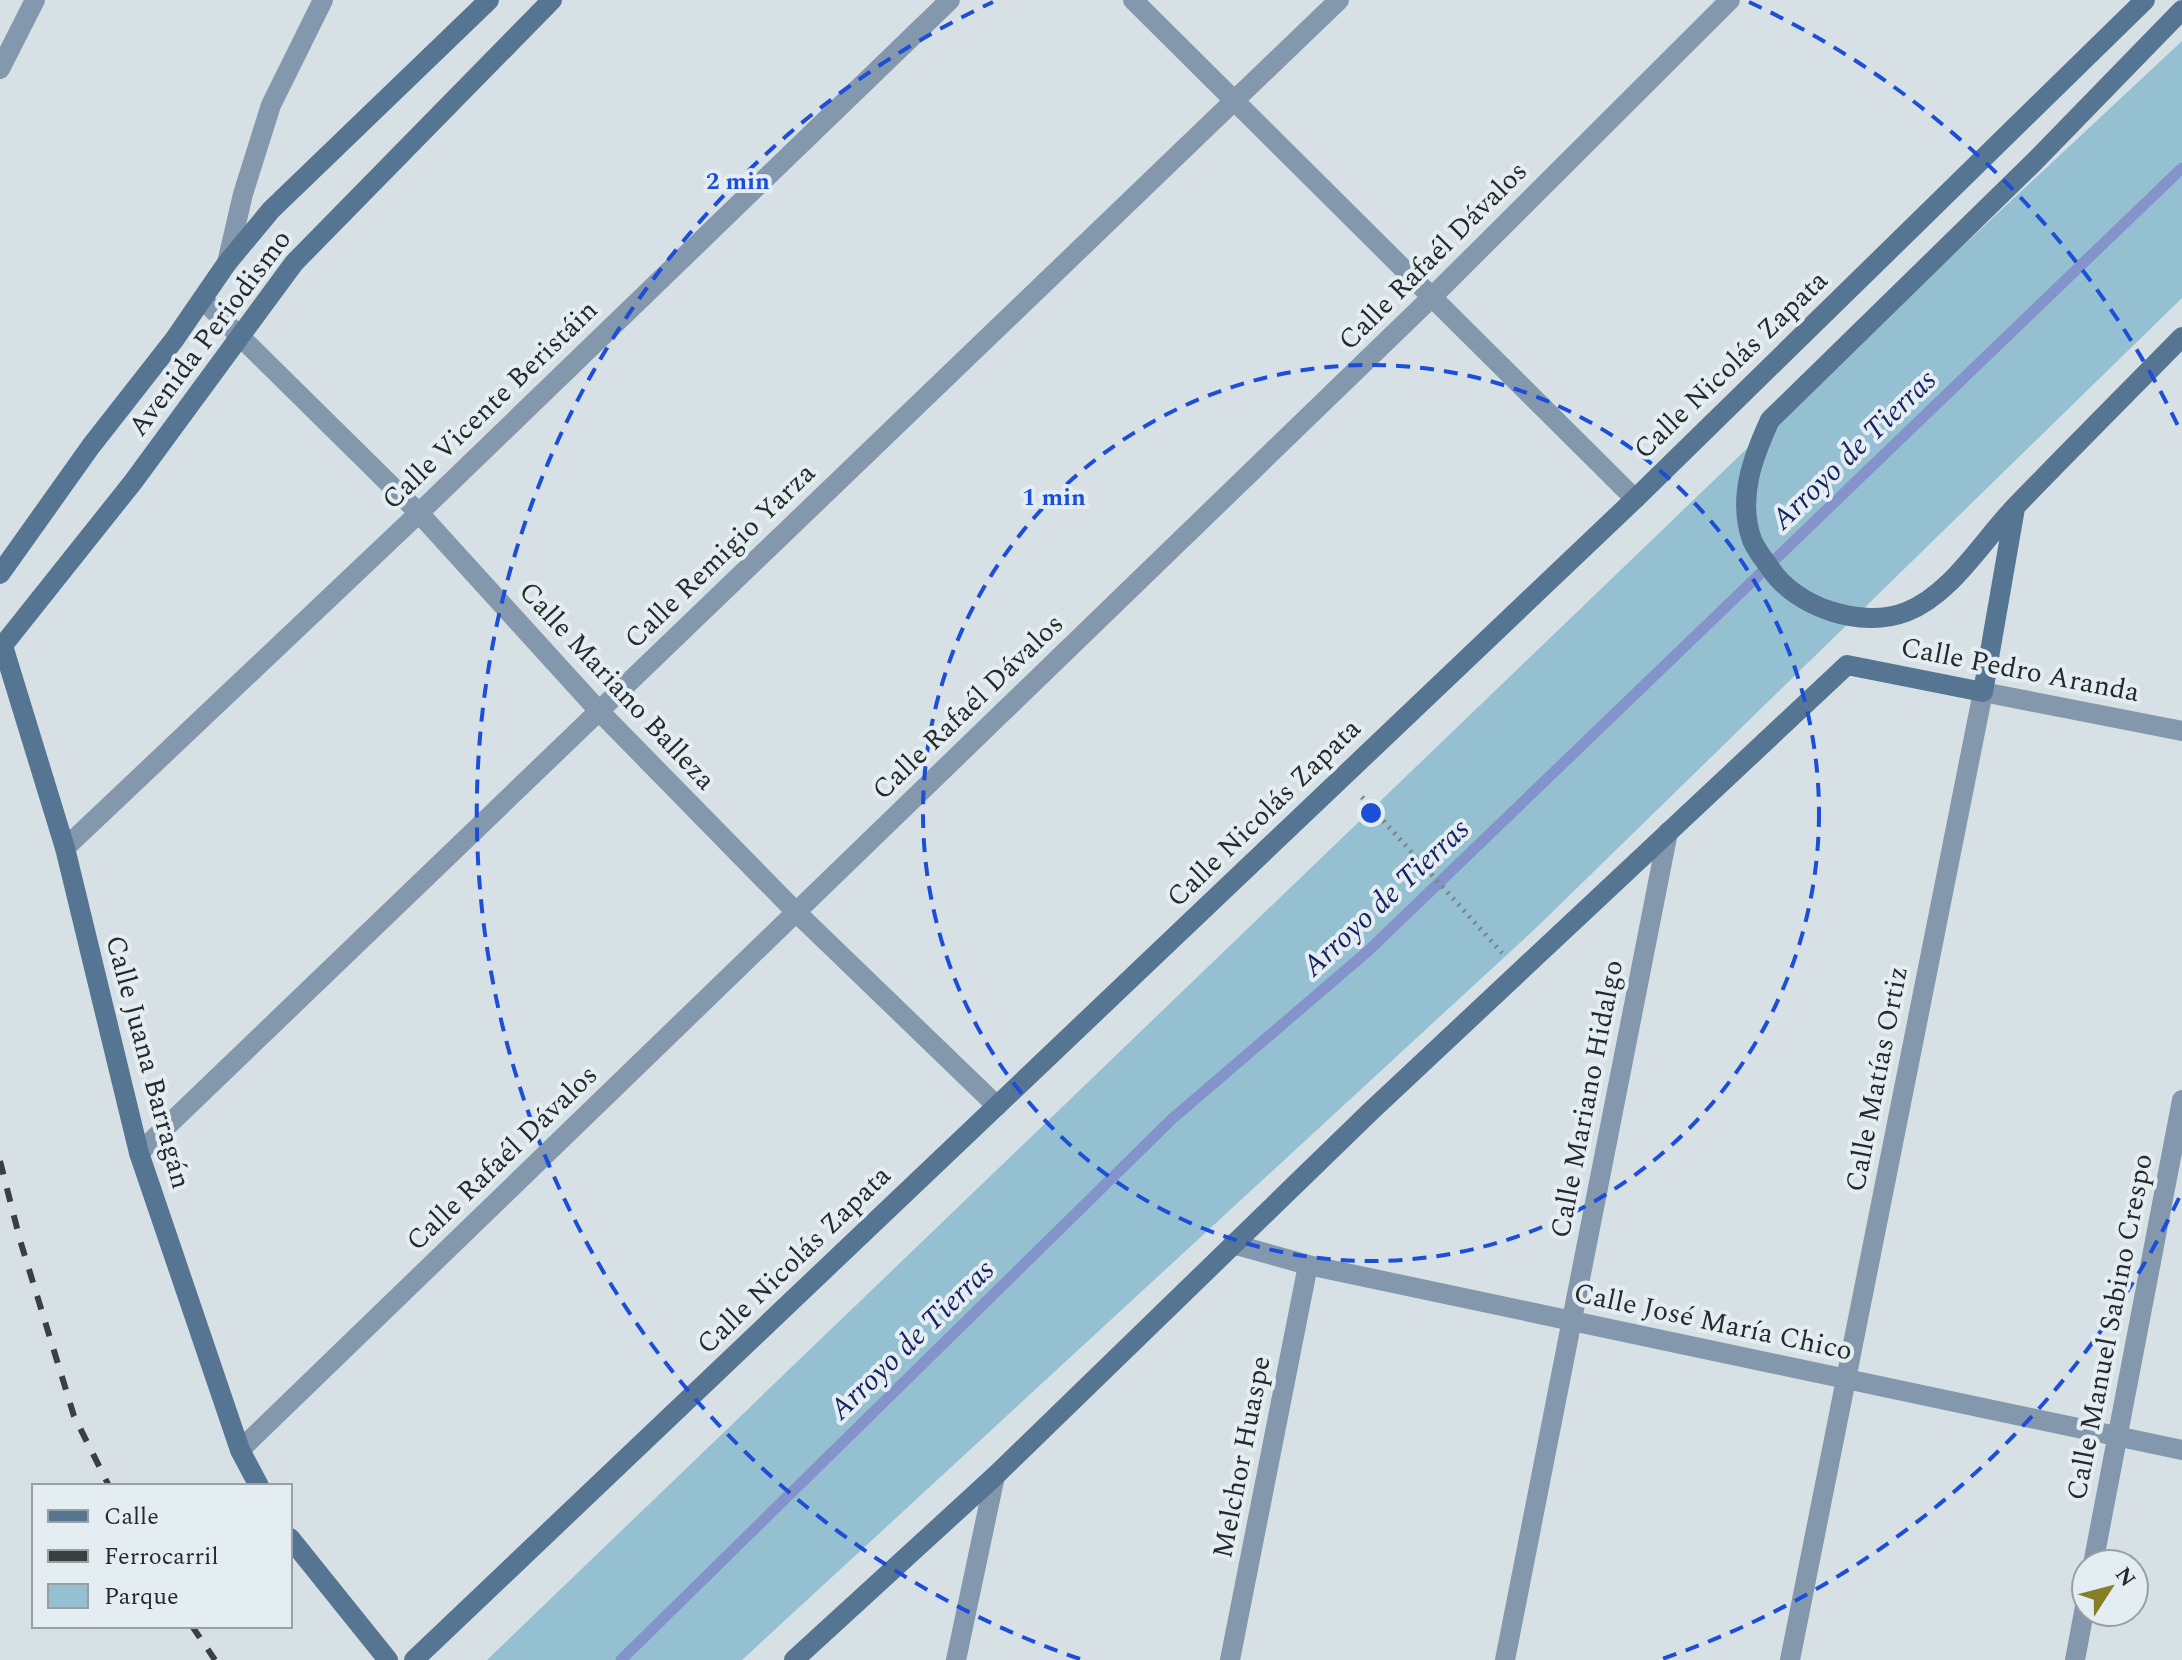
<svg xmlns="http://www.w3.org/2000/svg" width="2182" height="1660" font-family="Spectral,serif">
<rect width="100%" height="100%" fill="#d7e1e5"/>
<path fill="#94c0d1" d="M2182 41V298L1537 927 742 1660H487L1785 412Z"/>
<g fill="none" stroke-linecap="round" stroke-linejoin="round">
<path stroke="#8494cb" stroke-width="11" d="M621 1660 1172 1119 1368 951 2182 168"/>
<path stroke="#7c8385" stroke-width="5" stroke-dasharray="2 6" stroke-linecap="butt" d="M1362 797 1502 953"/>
<path stroke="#8398ac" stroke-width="20" d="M1133 0 1635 499
M0 69 35 0
M227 263 243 194 271 105 323 0
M202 299 419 513 599 711 796 912 997 1106
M65 848 419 513 950 0
M139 1153 1339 0
M1233 1244 1308 1265 2182 1450
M240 1450 1433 296 1730 0
M2093 1564 2182 1100
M956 1660 995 1476
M1230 1660 1308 1265
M1505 1660 1668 832
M1790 1660 1983 692 2182 731
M2075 1660 2086 1601"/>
<path stroke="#567592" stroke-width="20" d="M2182 10 2035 161 1770 420C1753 457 1738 496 1751 537 1754 548 1764 559 1770 568 1796 608 1862 629 1906 612 1951 595 1983 540 2015 507 2070 450 2126 394 2182 337
M0 574 91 446 174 340 227 263 271 210 489 0
M3 646 65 848 139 1153 240 1450 259 1486
M0 649 133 482 294 263 552 0
M290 1538 388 1660
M414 1660 1635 499 2145 0
M794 1660 995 1476 1371 1111 1847 665 1983 692 2015 508"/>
<path stroke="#3a3f41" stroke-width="6" stroke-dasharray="14 14" stroke-linecap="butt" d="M0 1161 20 1240 74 1416 109 1486
M192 1626 215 1660"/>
</g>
<g fill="none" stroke="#1d4ed8" stroke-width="4" stroke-dasharray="14 10">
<circle cx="1371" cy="813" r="448"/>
<path d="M2179 1198A895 895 0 0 1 1662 1659M1080 1659A895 895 0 0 1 993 2M1749 2A895 895 0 0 1 2179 428"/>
</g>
<g text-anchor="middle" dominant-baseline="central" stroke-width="8" stroke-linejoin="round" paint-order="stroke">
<g font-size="28" fill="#262a2b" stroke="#e4eef2">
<text transform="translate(1433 256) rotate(-45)">Calle Rafaél Dávalos</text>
<text transform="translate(210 333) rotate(-53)">Avenida Periodismo</text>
<text transform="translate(1731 365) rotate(-44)">Calle Nicolás Zapata</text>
<text transform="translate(490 405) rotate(-44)">Calle Vicente Beristáin</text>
<text transform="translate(720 556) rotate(-44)">Calle Remigio Yarza</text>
<text transform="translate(2020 670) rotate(11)">Calle Pedro Aranda</text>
<text transform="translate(617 686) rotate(47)">Calle Mariano Balleza</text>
<text transform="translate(968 707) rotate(-44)">Calle Rafaél Dávalos</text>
<text transform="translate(1264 813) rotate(-44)">Calle Nicolás Zapata</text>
<text transform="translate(148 1062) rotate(75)">Calle Juana Barragán</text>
<text transform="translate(1877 1079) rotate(-79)">Calle Matías Ortiz</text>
<text transform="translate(1587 1099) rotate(-79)">Calle Mariano Hidalgo</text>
<text transform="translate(502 1158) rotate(-44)">Calle Rafaél Dávalos</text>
<text transform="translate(794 1260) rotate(-44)">Calle Nicolás Zapata</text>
<text transform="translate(1713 1322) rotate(12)">Calle José María Chico</text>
<text transform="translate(2110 1327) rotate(-79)">Calle Manuel Sabino Crespo</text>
<text transform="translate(1242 1457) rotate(-79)">Melchor Huaspe</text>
</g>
<g font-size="30" font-style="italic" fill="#192263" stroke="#e4eef2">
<text transform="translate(1854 450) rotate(-44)">Arroyo de Tierras</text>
<text transform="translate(1386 898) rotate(-43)">Arroyo de Tierras</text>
<text transform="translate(912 1340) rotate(-44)">Arroyo de Tierras</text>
</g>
</g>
<circle cx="1371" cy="813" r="12" fill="#1d4ed8" stroke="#e4eef2" stroke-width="4"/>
<g font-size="24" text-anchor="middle" font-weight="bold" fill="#1d4ed8" stroke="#e4eef2" stroke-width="8" stroke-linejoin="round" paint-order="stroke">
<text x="738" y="189">2 min</text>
<text x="1054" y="505">1 min</text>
</g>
<rect x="32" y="1484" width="260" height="144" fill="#e4eef2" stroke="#98a0a2" stroke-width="2"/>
<rect x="48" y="1510" width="40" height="12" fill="#567592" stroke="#98a0a2" stroke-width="2"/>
<text x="104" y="1524" font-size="24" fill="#262a2b">Calle</text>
<rect x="48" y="1550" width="40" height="12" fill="#3a3f41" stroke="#98a0a2" stroke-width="2"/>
<text x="104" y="1564" font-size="24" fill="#262a2b">Ferrocarril</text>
<rect x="48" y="1584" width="40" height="24" fill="#94c0d1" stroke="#98a0a2" stroke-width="2"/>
<text x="104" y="1604" font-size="24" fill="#262a2b">Parque</text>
<g transform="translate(2110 1588) rotate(54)"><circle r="38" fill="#e4eef2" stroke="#98a0a2" stroke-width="2"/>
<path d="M0-6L14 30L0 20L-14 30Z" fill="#877f26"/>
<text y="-12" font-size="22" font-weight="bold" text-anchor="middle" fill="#262a2b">N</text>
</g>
</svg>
